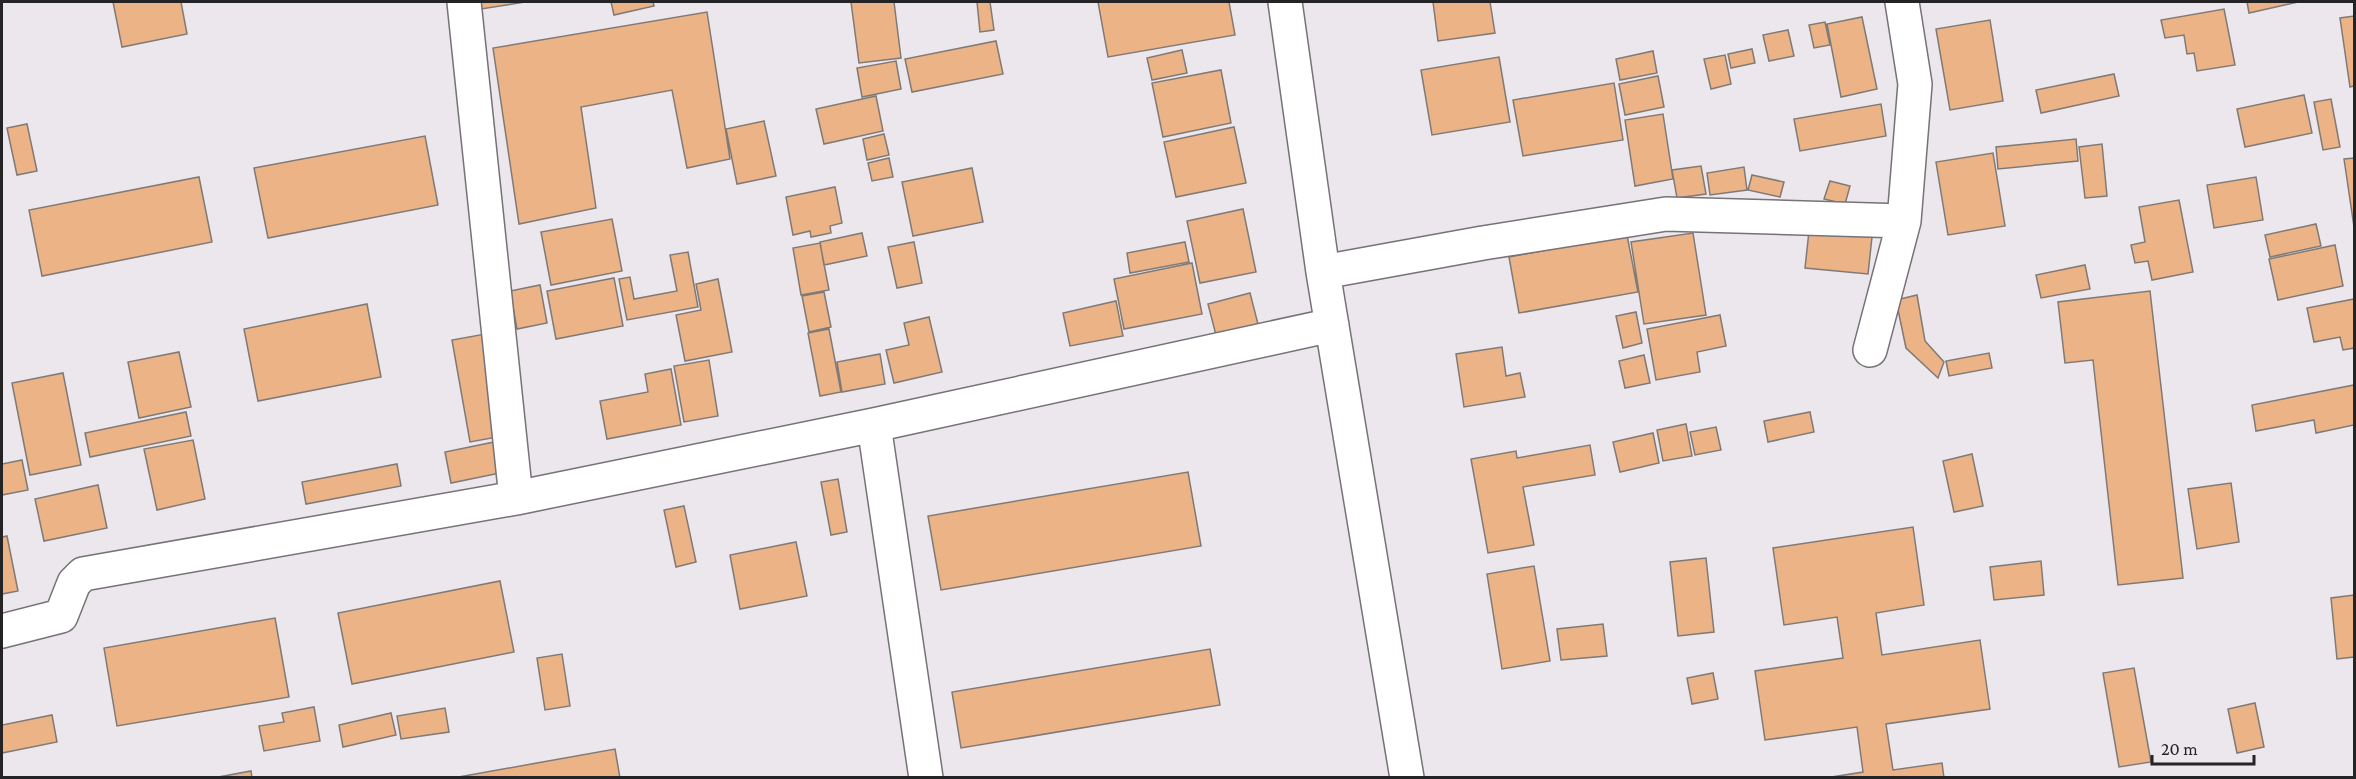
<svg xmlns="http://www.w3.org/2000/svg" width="2356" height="779" font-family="'Crimson Pro',serif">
<rect width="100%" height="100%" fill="#ebe7ec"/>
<path fill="#ecb386" stroke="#807a76" stroke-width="1.5" d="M113 2H181L187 34 122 47Z
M479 2H525L481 9Z
M611 2H653L654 6 614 15Z
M851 2H894L901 58 859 63Z
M977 2H990L994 30 980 32Z
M1098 2H1229L1235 35 1108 57Z
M1433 2H1490L1495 33 1438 41Z
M2247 2H2298L2249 13Z
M2224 9 2235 65 2197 71 2194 53 2187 54 2184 35 2165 38 2161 20Z
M707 12 730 159 687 168 672 90 581 107 596 208 519 224 493 48Z
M2354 16V86L2350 87 2340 18Z
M1862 17 1877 89 1841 97 1827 24Z
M1990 20 2003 101 1950 110 1936 29Z
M1825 22 1830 45 1814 48 1809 25Z
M1788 30 1794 56 1769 61 1763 35Z
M996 41 1003 74 912 92 905 59Z
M1752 49 1755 63 1731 68 1728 54Z
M1182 50 1187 73 1152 80 1147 58Z
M1653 51 1657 73 1620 80 1616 59Z
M1725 55 1731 84 1711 89 1704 59Z
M1499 57 1510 122 1432 135 1421 70Z
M896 61 901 89 862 97 857 68Z
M1221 70 1231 123 1163 137 1152 83Z
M2114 74 2119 96 2041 113 2036 90Z
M1658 76 1664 107 1625 115 1619 84Z
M1614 83 1623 140 1523 156 1513 100Z
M2304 95 2312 133 2245 147 2237 109Z
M876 96 883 131 824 144 816 109Z
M2331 99 2340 147 2323 150 2314 102Z
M1881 104 1886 136 1800 151 1794 119Z
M1663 114 1673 179 1635 186 1625 120Z
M764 121 776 176 737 184 726 129Z
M27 124 37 171 17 175 7 128Z
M1234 127 1246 183 1176 197 1164 142Z
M884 134 889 155 867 160 863 139Z
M425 136 438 205 268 238 254 168Z
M2076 139 2078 161 1998 169 1996 147Z
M2102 144 2107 196 2085 198 2079 147Z
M1993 153 2005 226 1948 235 1936 162Z
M889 158 893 177 872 181 868 163Z
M2354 158V227L2344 159Z
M1701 166 1706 194 1677 198 1672 170Z
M1744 167 1747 190 1710 195 1707 173Z
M972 168 983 222 913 236 902 182Z
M1752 175 1784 182 1780 197 1748 190Z
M199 177 212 242 42 276 29 210Z
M2256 177 2263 220 2214 228 2207 185Z
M1830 181 1850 186 1845 204 1824 199Z
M835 187 842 223 830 226 831 233 811 237 810 231 793 235 786 197Z
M2179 200 2193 272 2152 280 2148 261 2135 263 2131 245 2145 242 2139 207Z
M1243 209 1256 272 1200 283 1187 221Z
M612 219 622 271 551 285 541 232Z
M2316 224 2321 246 2270 257 2265 235Z
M1809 231 1872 237 1868 274 1805 268Z
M862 233 867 256 824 265 820 242Z
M1693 233 1706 315 1644 324 1631 242Z
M1627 235 1638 292 1519 313 1509 257Z
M914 242 922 283 897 288 888 247Z
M1185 242 1189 262 1130 273 1127 253Z
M820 243 829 290 801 295 793 248Z
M2335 245 2343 286 2278 300 2269 259Z
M688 252 698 307 627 320 619 279 630 277 634 299 677 291 670 255Z
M1192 263 1202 314 1124 329 1114 279Z
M2085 265 2090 289 2041 298 2036 275Z
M614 278 623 326 556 339 547 291Z
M718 279 732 352 685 361 676 315 701 310 696 284Z
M540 285 547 323 517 329 510 291Z
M2150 291 2183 578 2118 585 2093 360 2065 363 2058 302Z
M824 292 831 327 809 332 802 296Z
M1250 293 1259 328 1217 339 1208 304Z
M1917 295 1925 341 1944 362 1938 378 1906 348 1896 300Z
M2354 299V348L2343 350 2340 337 2314 342 2307 308Z
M1116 301 1123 336 1070 346 1063 313Z
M367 304 381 377 258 401 244 329Z
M1636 312 1642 343 1623 348 1616 316Z
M1720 315 1726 346 1697 352 1700 372 1656 380 1647 329Z
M929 317 942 372 894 383 886 350 909 345 904 323Z
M829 329 841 392 820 396 808 333Z
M485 334 503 436 470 442 452 340Z
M1502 347 1506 376 1520 373 1525 397 1464 407 1456 354Z
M179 352 191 407 139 418 128 362Z
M1989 353 1992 368 1949 376 1946 361Z
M880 354 885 384 842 392 837 362Z
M1644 355 1650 383 1625 388 1619 361Z
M709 360 718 416 684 422 674 366Z
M671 369 681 425 607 439 600 401 648 392 645 374Z
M63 373 81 465 30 475 12 383Z
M2354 385V425L2316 433 2314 420 2256 431 2252 405Z
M186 412 191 436 90 457 85 433Z
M1810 412 1814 432 1768 442 1764 421Z
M1686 424 1692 456 1663 461 1657 430Z
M1716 427 1721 450 1695 455 1690 432Z
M1653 433 1659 463 1620 472 1613 442Z
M193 440 205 499 157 510 144 449Z
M499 441 505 472 451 483 445 452Z
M1590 445 1595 475 1523 487 1534 545 1488 553 1471 459 1516 451 1517 458Z
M1972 454 1983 506 1954 512 1943 461Z
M22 460 28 490 2 495V464Z
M397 464 401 486 306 504 302 482Z
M1188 472 1201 546 941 590 928 516Z
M838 479 847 532 831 535 821 482Z
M2231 483 2239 542 2197 549 2188 489Z
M98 485 107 528 44 541 35 499Z
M684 506 696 562 676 567 664 510Z
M1913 527 1924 605 1876 613 1882 655 1980 640 1990 709 1886 724 1893 770 1942 763 1944 778H1825L1863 772 1857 727 1765 740 1755 671 1843 658 1837 617 1784 625 1773 548Z
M7 536 18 591 2 594V537Z
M796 542 807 596 740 609 730 555Z
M1706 558 1714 632 1678 636 1670 562Z
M2041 561 2044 595 1994 600 1990 567Z
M1534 566 1550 661 1502 669 1487 574Z
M500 581 514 652 352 684 338 613Z
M2354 595V657L2337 659 2331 598Z
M275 618 289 697 117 726 104 648Z
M1603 624 1607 656 1561 660 1557 629Z
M1210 649 1220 705 961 748 952 692Z
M562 654 570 706 545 710 537 658Z
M2134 668 2151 762 2119 767 2103 673Z
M1713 673 1718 699 1692 704 1687 678Z
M2255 703 2264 747 2237 753 2228 709Z
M314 707 320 741 264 751 259 726 284 722 282 713Z
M445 708 449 732 401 739 397 716Z
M391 713 396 735 343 747 339 725Z
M52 715 57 742 2 753V725Z
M615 749 620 778H453Z
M251 771 252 778H213Z"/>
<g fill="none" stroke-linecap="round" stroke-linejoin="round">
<g stroke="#767277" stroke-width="36">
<path id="minor" d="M464 2 516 498
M1285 2 1323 272 1407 778
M1323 272 1483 243 1666 214 1904 221
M1870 350 1904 221 1915 84 1902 2
M874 425 926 778
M2 631 61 616 74 583 83 574 516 498 874 425 1332 325"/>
</g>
<use href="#minor" stroke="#fff" stroke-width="33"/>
</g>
<rect width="2356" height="779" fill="none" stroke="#242325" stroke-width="6"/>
<path d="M2152 755v9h102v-9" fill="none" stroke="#242325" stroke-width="3"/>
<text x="2161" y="755" font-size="18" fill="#242325" stroke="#ebe7ec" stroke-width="4.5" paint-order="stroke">20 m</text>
</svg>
